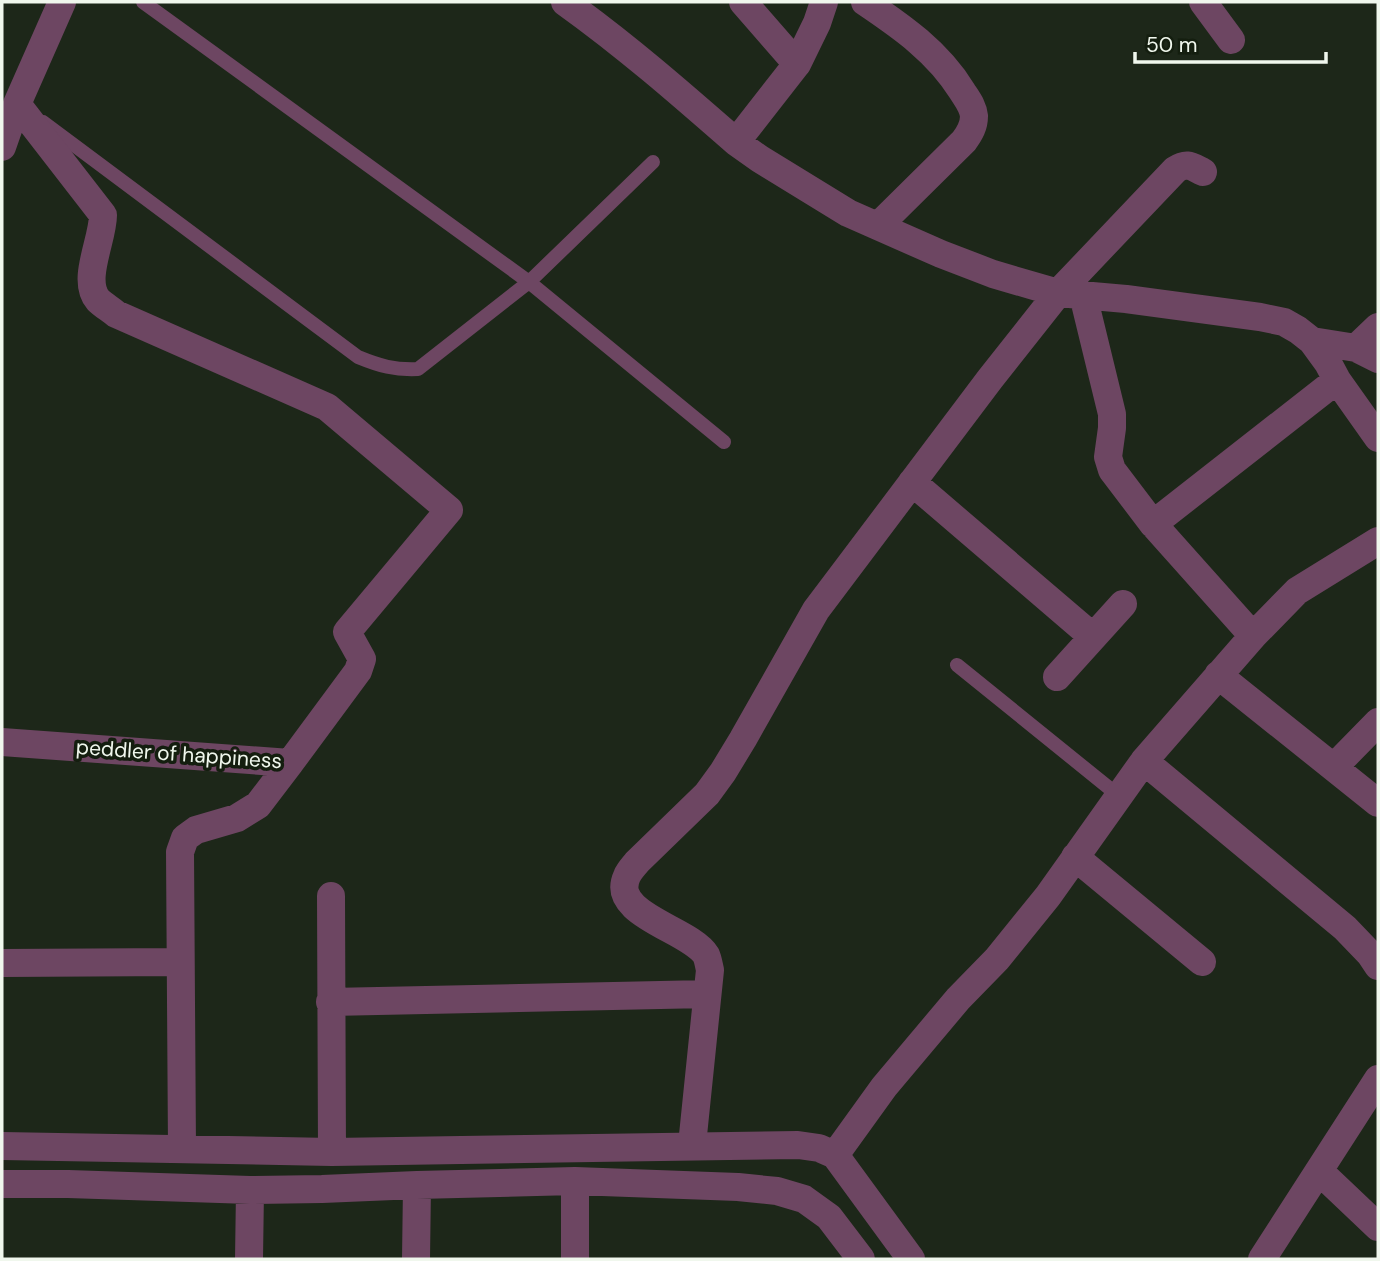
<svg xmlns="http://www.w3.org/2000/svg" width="1380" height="1261" font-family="'DM Sans',sans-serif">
<rect width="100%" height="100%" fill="#1d2719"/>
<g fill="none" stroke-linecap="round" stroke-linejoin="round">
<path stroke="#6d4662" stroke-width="14" d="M143 2 529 282 724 442
M43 122 358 357C380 366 394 370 418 369L529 282 653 162
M957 665 1119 796"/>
<path stroke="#6d4662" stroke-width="28" d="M565 2C625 45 680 93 736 142
M743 2 797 64
M824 2 817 23 797 64 736 142 760 159 848 213 941 254 993 274 1058 293 1126 299 1260 317 1284 322 1298 330 1312 341 1328 363 1337 380 1378 438
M865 2C902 27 938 52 962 91 967 99 973 106 974 116 974 126 970 133 964 141L878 226
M1203 2 1231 40
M2 147 17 104 62 2
M1083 295 1112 414V428L1108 457 1112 470 1153 524 1253 636
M1312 341 1356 348 1378 359
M1356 348 1378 327
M912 482 1093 637
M1153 524 1337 380
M1218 675 1378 803
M1057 677 1123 604
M2 742 290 763 358 671 362 659 347 632 449 510 327 407 116 314C110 309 103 305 98 300 81 280 103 240 103 215L17 104
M1144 761 1345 928 1370 954 1378 966
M1334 767 1378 722
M1075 857 1202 962
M331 896 332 1152
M2 963 180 962
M330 1002 707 994
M692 1145 710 970C709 966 708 959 706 955 690 929 609 915 627 876 629 871 634 866 637 862L707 794 723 772 743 739 816 610 990 379 1058 293 1175 170C1187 162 1191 166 1203 172
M2 1146 332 1152 798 1145 819 1148 835 1155
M182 1149 180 852 185 838 196 830 237 818 258 805 290 763
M1319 1171 1378 1227
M2 1184H68L250 1190 322 1189 417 1185 575 1181 738 1187 777 1191 804 1199 829 1217 861 1259
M249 1259 250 1190
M416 1259 417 1185
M575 1259V1181
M911 1259 835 1155 884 1087 958 999 997 959 1048 896 1144 761 1253 636 1297 591 1378 541
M1262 1259 1378 1079"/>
</g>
<g text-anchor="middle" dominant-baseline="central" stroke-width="7" stroke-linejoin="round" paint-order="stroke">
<g font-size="21" fill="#f0f7ed" stroke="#141e0f">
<text transform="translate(179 754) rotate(4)">peddler of happiness</text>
</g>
</g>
<rect width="1380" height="1261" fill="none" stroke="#f0f7ed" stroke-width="7"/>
<path d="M1135 52v10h191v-10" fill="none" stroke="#f0f7ed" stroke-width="3.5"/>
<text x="1146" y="52" font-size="21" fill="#f0f7ed" stroke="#141e0f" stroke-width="5" paint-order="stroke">50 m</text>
</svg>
